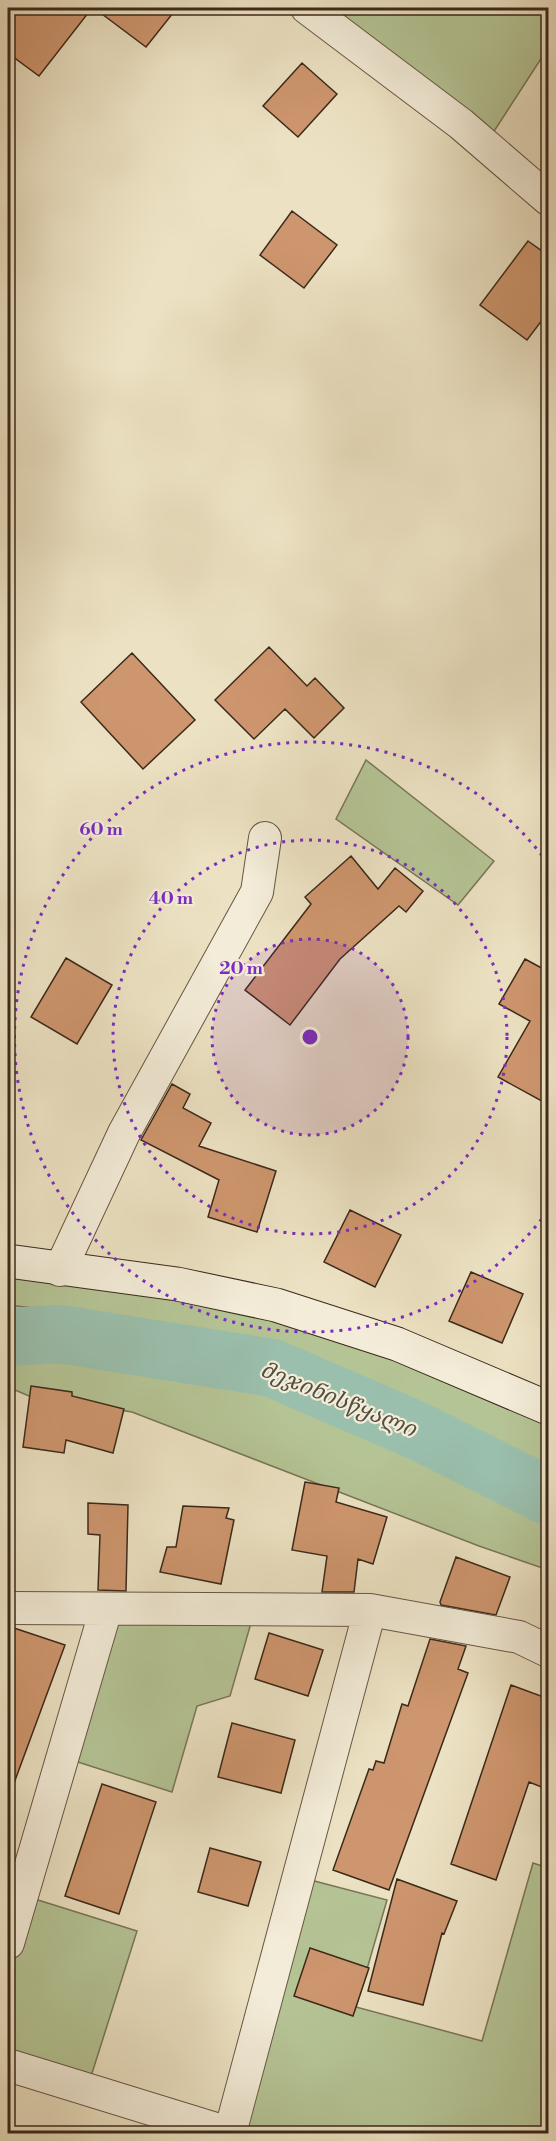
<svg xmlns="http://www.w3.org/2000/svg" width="556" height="2141" font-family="'Libre Bodoni','Noto Serif Georgian',serif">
<rect width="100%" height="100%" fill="#ece2c3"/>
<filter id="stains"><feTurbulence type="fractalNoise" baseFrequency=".00333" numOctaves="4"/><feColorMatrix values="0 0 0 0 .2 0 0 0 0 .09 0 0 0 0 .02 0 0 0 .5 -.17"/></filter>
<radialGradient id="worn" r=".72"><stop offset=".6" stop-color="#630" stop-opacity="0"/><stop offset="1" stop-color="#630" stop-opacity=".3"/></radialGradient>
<path fill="#b5c495" stroke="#787658" stroke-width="1.5" d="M331 8H548V48L485 145Z
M366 760 494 861 458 905 336 819Z
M8 1275 177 1284 548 1408V1570L479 1546 132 1412 29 1396 8 1387V1337L60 1334 58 1311 8 1305Z
M106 1609H255L230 1696 197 1706 172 1792 62 1757Z
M533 1863 548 1868V2133L232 2134 299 1877 387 1900 356 2007 482 2041Z
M22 1895 137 1931 87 2089 8 2065V1943Z"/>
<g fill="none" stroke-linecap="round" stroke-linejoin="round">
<path stroke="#9abfad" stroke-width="58" d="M8 1337 60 1334 272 1368 418 1431 548 1496"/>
</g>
<path fill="#ce966e" stroke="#3b291a" stroke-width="1.5" d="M8 8H92L39 76 8 53Z
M94 8H177L146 47Z
M302 63 337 94 298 137 263 106Z
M292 211 337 245 304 288 260 255Z
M528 241 549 256V311L527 340 480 305Z
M269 647 307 686 315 678 344 708 314 738 285 709 254 739 215 700Z
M132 653 195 720 143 769 81 702Z
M351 856 378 889 395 868 423 891 406 912 399 906 340 959 290 1025 245 990 311 904 305 897Z
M66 958 112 985 77 1044 31 1017Z
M525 959 549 972V1105L498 1077 530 1021 499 1004Z
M172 1084 190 1094 183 1108 211 1123 199 1146 276 1171 257 1232 208 1217 219 1180 141 1140Z
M350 1210 401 1235 375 1287 324 1262Z
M471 1272 523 1294 502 1343 449 1321Z
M31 1386 72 1392V1396L124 1409 113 1453 66 1440 64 1453 23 1447Z
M305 1482 339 1488 336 1502 387 1517 373 1564 358 1559 354 1592H322L327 1556 292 1550Z
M88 1503 128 1505 126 1591 98 1590 100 1535 88 1534Z
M183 1506 229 1508 226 1518 234 1520 221 1584 160 1572 167 1547H176Z
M456 1557 510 1577 496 1615 441 1605 440 1602Z
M8 1626 65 1645 10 1794H8Z
M269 1633 323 1650 308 1696 255 1679Z
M430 1639 466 1646 458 1669 468 1673 389 1890 333 1870 369 1769 373 1770 376 1761 384 1763 402 1704 408 1706Z
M511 1685 549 1699V1790L529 1782 496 1880 451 1864Z
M232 1723 295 1740 281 1793 218 1777Z
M102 1784 156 1802 119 1914 65 1896Z
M210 1848 261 1862 248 1906 198 1892Z
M397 1879 457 1901 444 1934 442 1933 423 2005 368 1991Z
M310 1948 369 1968 353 2016 294 1996Z"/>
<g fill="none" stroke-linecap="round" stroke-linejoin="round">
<g stroke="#675744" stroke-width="34">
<path id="street" d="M307 8 461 124 548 199
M60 1270 124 1133 257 892 265 838
M8 1608 370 1610 519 1637 548 1651
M8 1943 106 1609
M8 2065 232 2134
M230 2133 370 1610"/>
</g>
<g stroke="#3b291a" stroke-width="35">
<path id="secondary" d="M8 1261 177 1284 276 1305 397 1344 548 1408"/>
</g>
<use href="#street" stroke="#f3ecd8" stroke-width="32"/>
<use href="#secondary" stroke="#f3ecd8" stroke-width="33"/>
</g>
<circle cx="310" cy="1037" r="98" fill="#7b2cbf" fill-opacity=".12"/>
<g fill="none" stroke="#7b2cbf" stroke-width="3" stroke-dasharray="3 6">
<circle cx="310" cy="1037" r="98"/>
<circle cx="310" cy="1037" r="197"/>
<path d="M547 1212A295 295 0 1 1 547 862"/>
</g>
<g text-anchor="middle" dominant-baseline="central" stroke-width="4.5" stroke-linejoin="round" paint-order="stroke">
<g font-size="22" font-style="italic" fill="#534e3f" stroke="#f3ecd8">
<text transform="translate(338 1400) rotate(22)">მეჯინისწყალი</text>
</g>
</g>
<circle cx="310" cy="1037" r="9" fill="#7b2cbf" stroke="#f3ecd8" stroke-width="3"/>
<g font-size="18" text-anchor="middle" font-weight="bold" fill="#7b2cbf" stroke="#f3ecd8" stroke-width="4.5" stroke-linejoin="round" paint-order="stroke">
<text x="101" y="835">60 m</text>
<text x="171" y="904">40 m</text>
<text x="241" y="974">20 m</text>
</g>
<rect width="556" height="2141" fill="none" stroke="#ece2c3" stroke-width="30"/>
<rect x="9" y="9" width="538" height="2123" fill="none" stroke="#3b291a" stroke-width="3"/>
<rect x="15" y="15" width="526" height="2111" fill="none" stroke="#3b291a" stroke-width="1.5"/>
<rect width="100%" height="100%" filter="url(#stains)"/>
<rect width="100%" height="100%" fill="url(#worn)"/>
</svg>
